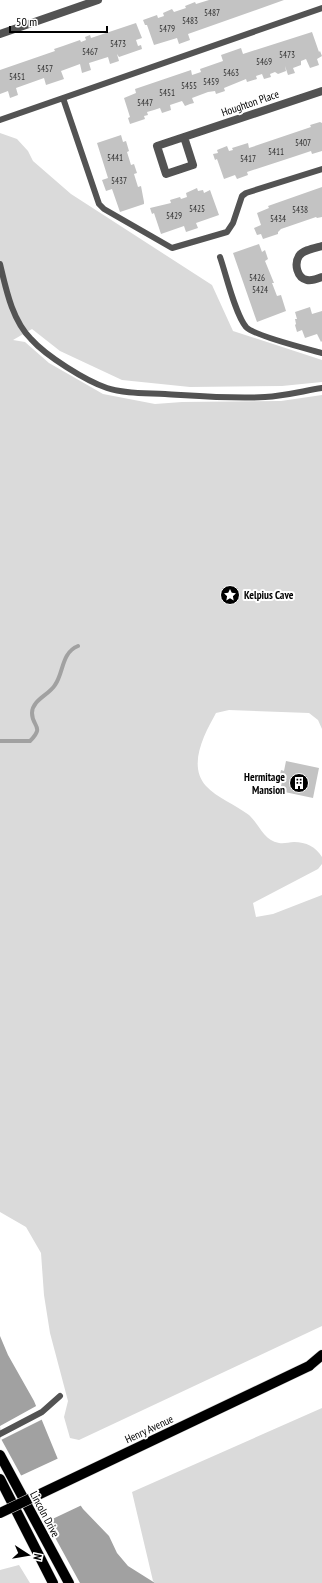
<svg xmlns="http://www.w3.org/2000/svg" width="322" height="1583" font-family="'PT Sans Narrow',sans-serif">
<rect width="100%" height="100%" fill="#fff"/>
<path fill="#dadada" d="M0 133 17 139 28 151 33 161 71 194 212 285 233 331 322 360V382L282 386 190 387 122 380 60 351 32 329 13 340 25 342 49 363 103 394 155 404 182 402 281 401 322 395V729L318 720 309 713 229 710 216 713C205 733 187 765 206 786 217 798 236 805 249 815 260 825 263 840 279 843 284 844 289 842 294 842 306 842 316 847 322 857V864L318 869 253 903 256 917 273 914 322 895V1326L79 1440 70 1438 64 1417 68 1401 50 1333 44 1295 41 1253 26 1227 0 1212Z
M322 1408V1583H155L153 1581 132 1492Z
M19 1565 30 1583H0V1570Z"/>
<path fill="#a1a1a1" d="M0 1336 8 1355 34 1401 71 1491 83 1509 109 1536 117 1553 128 1566 155 1583H80L0 1437Z"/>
<path fill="#fff" d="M38 1405 43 1419 1 1440 0 1426Z
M59 1458 73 1490 82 1505 44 1523 18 1477Z"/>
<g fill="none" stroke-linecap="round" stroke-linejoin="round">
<path stroke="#a1a1a1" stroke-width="4" d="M0 741H30C45 726 32 727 32 713 32 700 49 695 55 685 64 672 61 653 78 646"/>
</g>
<path fill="#c3c3c3" d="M209 0H284L188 34 190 40 179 44 177 38 154 45 147 25H145L143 20 157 15 158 18 164 16 163 13 172 9 174 12 186 8 185 6 195 2 196 4Z
M136 23 142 38 136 40 138 46 141 45 142 49 119 57 117 54 119 61 110 64 108 57 89 63 91 70 82 73 80 64 61 71 64 79 46 85 44 78 16 88 18 95 10 98 8 91 0 94V70L55 51 54 49 63 46 80 40 81 42 86 40 85 37 90 35 91 38Z
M312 32 319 52 320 51 322 56 317 59 319 65 310 68 306 59 301 61V65L293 68 295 73 288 75 285 66 286 71 278 74 275 72 270 74 271 77 264 79 262 74 256 76 257 79 247 82 246 79 224 88 225 91 216 94 215 91 208 92 192 98 194 103 190 104 185 106 182 101 170 105 171 110 162 113 160 108 154 110 147 112 148 115 144 116 145 119 130 124 128 118 130 117 124 98 136 93 135 89 191 70 192 75 201 72 200 69 223 61 221 55 241 48 243 54Z
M320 122 322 123V151L312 154 311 151 293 157 247 172 248 175 237 179 235 175 224 179 217 159 215 160 213 154 218 153 217 150 227 146 229 151 233 150 232 148 248 143 249 148 311 127 310 125Z
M121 135 123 142 126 141 129 151 127 152 131 165 134 164 137 173 134 174 138 187 141 186 144 202V204L120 212 112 189 106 191 102 180 108 178 97 143Z
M322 187V217L317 218 316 217 281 229 278 232V234L263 239 261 234 257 235 254 228 261 225 257 213 269 208 268 206Z
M197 188 198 191 203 190 204 193 210 190 219 215 196 223 198 228 186 232 184 226 161 234 154 213 152 214 150 208 171 203 170 200 180 197 181 199 187 197 186 193Z
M259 244 262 252 265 250 268 259 265 261 274 283H272L277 296 281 295 286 311 257 322 233 253Z
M310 307 312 314 322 311V341L321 342 317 334 305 338 302 330 297 332 295 325 296 324 295 319H297L295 312Z
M286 761 319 768 313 798 280 791 283 776 280 775 281 770 284 771Z"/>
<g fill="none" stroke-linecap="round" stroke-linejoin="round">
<g stroke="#dbdbdb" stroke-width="11">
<path id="primary" d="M309 1366 322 1355
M0 1455 69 1583
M0 1479 53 1583"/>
</g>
<path stroke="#535353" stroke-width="6" d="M63 98 99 204 104 209 172 248 227 232 233 223 242 196 246 193 322 169
M0 120 322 8
M220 257C226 274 235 314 246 327 254 336 308 349 322 353
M0 264C6 289 12 320 31 339 46 356 86 381 107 388 125 394 146 393 165 394 198 396 232 399 265 397 284 396 303 391 322 388
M0 1434 42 1412 60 1396"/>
<path stroke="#535353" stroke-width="8" d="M0 34 98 0
M184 137 322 91
M184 137 193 165 166 174 157 146Z
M322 246C315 248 303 250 299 256 294 264 297 278 307 280 312 281 317 279 322 277"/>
<use href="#primary" stroke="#000" stroke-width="10"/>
<g stroke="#dbdbdb" stroke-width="11" stroke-linecap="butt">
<path id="primary-bridge" d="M0 1513 309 1366"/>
</g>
<use href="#primary-bridge" stroke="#000" stroke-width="10"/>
</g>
<defs>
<g id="sight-disc" transform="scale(1)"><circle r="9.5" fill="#000" stroke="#fff"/><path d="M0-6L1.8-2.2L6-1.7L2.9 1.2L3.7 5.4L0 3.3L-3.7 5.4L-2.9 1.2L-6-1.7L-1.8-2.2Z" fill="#fff"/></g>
<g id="building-disc" transform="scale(1)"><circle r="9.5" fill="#000" stroke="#fff"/><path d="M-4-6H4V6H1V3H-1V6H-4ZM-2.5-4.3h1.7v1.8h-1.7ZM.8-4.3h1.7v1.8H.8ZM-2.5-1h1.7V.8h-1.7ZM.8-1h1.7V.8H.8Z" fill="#fff"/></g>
</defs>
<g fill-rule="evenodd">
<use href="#sight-disc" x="230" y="595"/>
<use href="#building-disc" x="299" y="783"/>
</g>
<g text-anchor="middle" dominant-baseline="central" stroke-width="4" stroke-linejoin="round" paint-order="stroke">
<g font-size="9" fill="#313131">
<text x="212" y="12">5487</text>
<text x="190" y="20">5483</text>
<text x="167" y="28">5479</text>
<text x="118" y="43">5473</text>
<text x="90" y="51">5467</text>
<text x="287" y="54">5473</text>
<text x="264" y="61">5469</text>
<text x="45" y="68">5457</text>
<text x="231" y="72">5463</text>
<text x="17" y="76">5451</text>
<text x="211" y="81">5459</text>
<text x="189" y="85">5455</text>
<text x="167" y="92">5451</text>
<text x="145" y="102">5447</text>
<text x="303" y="142">5407</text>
<text x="276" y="151">5411</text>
<text x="115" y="157">5441</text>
<text x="248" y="158">5417</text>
<text x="119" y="180">5437</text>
<text x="197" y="208">5425</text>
<text x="300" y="209">5438</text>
<text x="174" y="215">5429</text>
<text x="278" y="218">5434</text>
<text x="257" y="277">5426</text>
<text x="260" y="289">5424</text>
</g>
<g font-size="11" fill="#000" stroke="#fff">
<text transform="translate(250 103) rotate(-19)">Houghton Place</text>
<text transform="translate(149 1429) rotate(-25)">Henry Avenue</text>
<text transform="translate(45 1514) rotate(62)">Lincoln Drive</text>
</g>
<g font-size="11" font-weight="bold" fill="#000" stroke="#fff" text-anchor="start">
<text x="244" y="595">Kelpius Cave</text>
<text x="285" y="777" text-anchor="end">Hermitage<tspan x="285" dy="13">Mansion</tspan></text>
</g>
</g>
<g transform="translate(28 1555) rotate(102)" stroke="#ffffff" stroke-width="3" paint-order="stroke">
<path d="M0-3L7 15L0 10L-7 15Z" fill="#000000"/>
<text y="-6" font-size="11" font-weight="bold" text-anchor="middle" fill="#000000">N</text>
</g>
<path d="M10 26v6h97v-6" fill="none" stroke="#000000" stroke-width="2"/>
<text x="16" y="26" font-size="12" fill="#000000" stroke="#ffffff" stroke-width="3" paint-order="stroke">50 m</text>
</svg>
